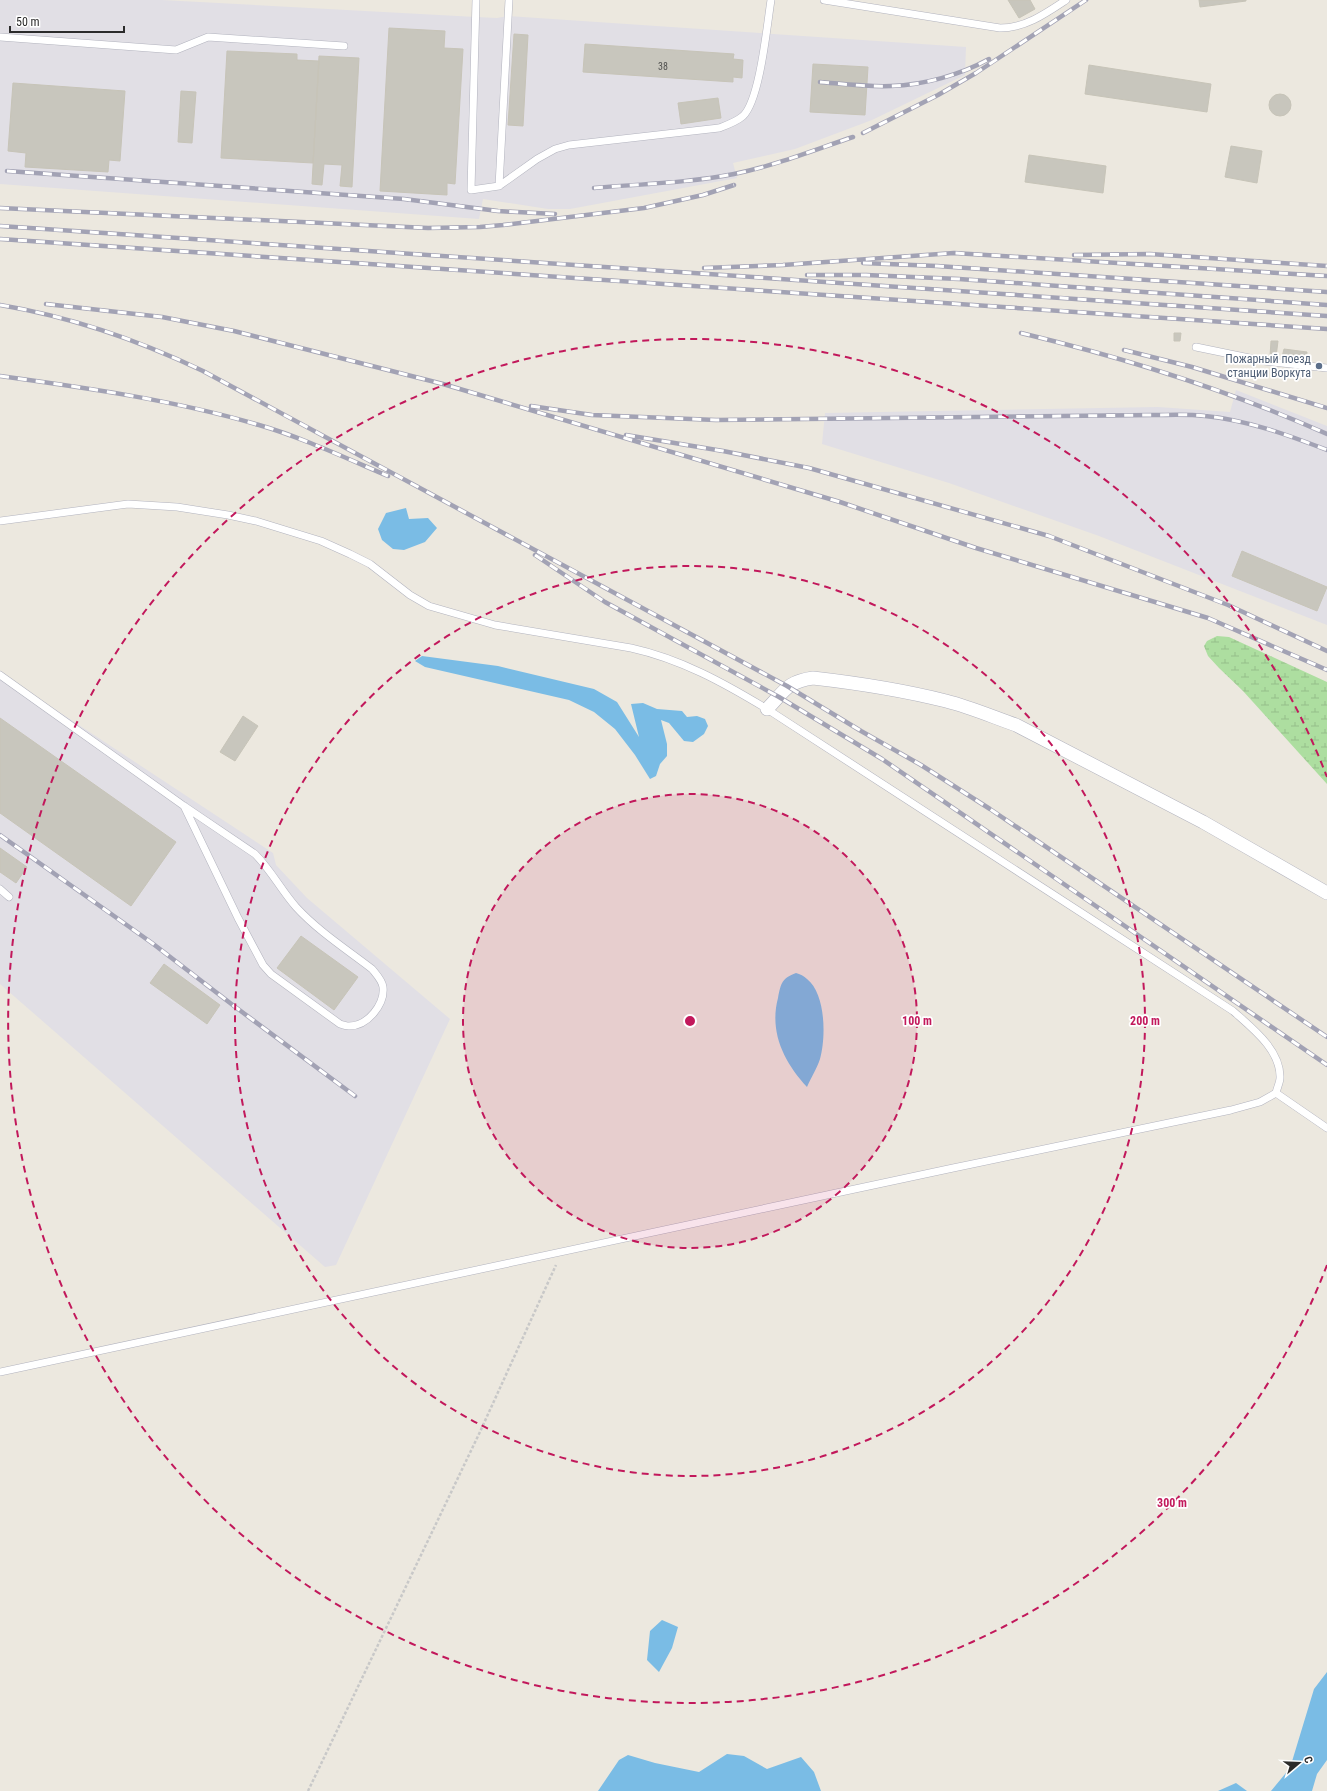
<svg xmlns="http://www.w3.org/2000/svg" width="1327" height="1791" font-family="'Roboto Condensed',sans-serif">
<defs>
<pattern id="wetland-marsh" width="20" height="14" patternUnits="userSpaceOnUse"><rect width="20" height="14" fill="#addea0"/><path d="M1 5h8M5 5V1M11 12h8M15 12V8" fill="none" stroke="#95bf8a"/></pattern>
</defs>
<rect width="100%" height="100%" fill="#ece8df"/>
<path fill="#e1dfe5" d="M0 0H162L476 17 497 18 508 16 966 47 965 75 872 120 795 149 733 163 737 178 570 209H548L483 199 479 219 0 184Z
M1236 390 1327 426V625L1099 536 949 483 822 444 825 413 1158 407 1230 412Z
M0 673 273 853 276 865 307 898 450 1019 336 1265 325 1267 0 984Z"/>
<path fill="url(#wetland-marsh)" d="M1217 636 1229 637 1327 682V784L1243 691 1219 668 1208 656 1204 646 1207 641Z"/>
<path fill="#7abce5" d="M406 508 409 519 428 518 437 528 425 542 404 550 393 549 382 540 378 529 386 513Z
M422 656 498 666 594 689 617 702 639 737 631 704 643 703 657 709 682 711 687 717 697 716 705 719 708 726 704 734 693 742 684 741 669 723 661 720 667 744V756L660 764 656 776 650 779 635 755 615 729 594 712 569 700 425 667 415 661Z
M796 973C800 974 804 976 807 979 826 994 826 1038 820 1059 817 1068 811 1078 807 1087 784 1062 769 1032 778 998 781 983 782 978 796 973Z
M662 1620 678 1627 672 1648 659 1672 647 1660 650 1631Z
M1327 1672V1760L1317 1774 1312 1791H1271L1290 1768 1314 1689Z
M727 1754 744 1756 767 1769 801 1757 814 1772 821 1791H598L619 1760 628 1755 655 1763 699 1772Z
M1236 1783 1247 1791H1218Z"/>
<path fill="#c8c6bd" stroke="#c7c4b8" d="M1008 0H1030L1035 9 1019 18Z
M1199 0H1246V1L1200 7Z
M389 28 445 31 444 48 463 49 455 184 447 183V195L380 191Z
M514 34 528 35 523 126 508 125Z
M585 44 734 54 733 59 743 60 742 78 733 77V82L583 72Z
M227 51 297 54V60L319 61 313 163 221 158Z
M319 56 359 58 352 187 340 186 342 165 324 164 322 185 312 184Z
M813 64 868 67 865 115 810 112Z
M1089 65 1211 84 1207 112 1085 94Z
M13 83 125 91 120 161 109 160 108 172 25 167 26 153 8 151Z
M181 91 196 92 192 143 178 142Z
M1269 105a11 11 0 1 1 22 0a11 11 0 1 1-22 0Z
M718 98 721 118 681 124 678 103Z
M1231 146 1262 151 1257 183 1225 177Z
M1029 155 1106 166 1103 193 1025 182Z
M1174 333H1181L1180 341H1174Z
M1271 341H1278L1276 357 1270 356Z
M1284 349 1307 352 1306 361 1282 357Z
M1242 551 1327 587 1317 611 1232 576Z
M243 716 258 726 235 761 220 752Z
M0 718 176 842 131 906 0 813Z
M0 848 27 867 16 883 0 872Z
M301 936 358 977 334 1010 277 968Z
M164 964 220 1005 207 1024 150 983Z"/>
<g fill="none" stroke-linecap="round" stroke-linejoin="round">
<g stroke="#b2b3be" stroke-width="8">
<path id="service" d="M476 0 471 190 499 186 537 159 555 149 569 145 719 128C727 125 736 122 743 116 760 100 767 25 771 0
M824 0 1000 28C1025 28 1045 14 1066 0
M0 37 176 50 208 37 344 46
M499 186 509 0
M1196 347 1264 361 1327 368
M0 521 128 504 177 507 228 515 256 521 321 541 350 554 370 564 410 595 429 606 495 625 631 648C681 659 724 683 767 709L1233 1011C1252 1028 1281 1050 1280 1078 1280 1082 1277 1088 1276 1093L1260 1102 1231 1110C820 1194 411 1287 0 1372
M0 675 184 806 255 854C271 870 281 890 296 907 318 931 346 949 372 969 376 974 382 980 383 987 385 1004 368 1026 349 1026 347 1026 343 1025 340 1024L271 974 263 965 238 918 184 806
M0 889 9 897
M1276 1093 1327 1128"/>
</g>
<g stroke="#b2b3be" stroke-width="14">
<path id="minor" d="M767 709C785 691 786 682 813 678 857 683 902 690 946 701 970 707 993 717 1016 725L1203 822 1327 893"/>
</g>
<path stroke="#c8c8c8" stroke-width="2.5" stroke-dasharray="3 2" stroke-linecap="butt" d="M308 1791 479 1434 556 1265"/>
<use href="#service" stroke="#fff" stroke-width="7"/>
<use href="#minor" stroke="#fff" stroke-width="13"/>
<g stroke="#a2a2b4" stroke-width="4.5">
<path id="rail" d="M820 82C844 84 868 87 891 86 924 85 960 75 989 59
M863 133 938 95 976 73 1086 0
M7 171 404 199 498 211 555 214
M594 188C640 184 688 183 734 174 774 166 814 150 853 137
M0 208 428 228 480 227 503 225 644 208 703 195 734 185
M0 226 1327 316
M0 239 1327 329
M1074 255 1150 254 1327 266
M863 263 937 266 1327 292
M704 268 783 265 954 253 1327 276
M807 275H866L959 279 1327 305
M46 304 162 317 234 331 443 384 840 502 976 548 1208 618 1327 670
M0 305C72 317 138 340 203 371L787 686 861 731 921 765 990 809 1327 1037
M1021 333C1125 358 1228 390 1327 434
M1124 350 1192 367 1327 408
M0 376C87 388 174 400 259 425 301 437 348 459 388 476
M531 406 592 415 716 420 1153 415C1170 415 1188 414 1205 416 1247 420 1288 435 1327 450
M626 435 723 451 809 468 1049 536 1228 605 1327 651
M535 555 605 602 779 697 882 759 1327 1065
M0 835 152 943 234 1006 355 1096"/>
</g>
<use href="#rail" stroke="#fff" stroke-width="3" stroke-dasharray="9" stroke-linecap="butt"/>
</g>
<circle cx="690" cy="1021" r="227" fill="#c2185b" fill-opacity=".12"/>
<g fill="none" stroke="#c2185b" stroke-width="2" stroke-dasharray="7 5">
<circle cx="690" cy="1021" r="227"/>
<circle cx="690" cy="1021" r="455"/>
<path d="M1327 1265A682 682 0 1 1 1327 777"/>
</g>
<circle fill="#5c6f8a" stroke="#fff" stroke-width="1.5" cx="1319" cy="366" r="4"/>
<g text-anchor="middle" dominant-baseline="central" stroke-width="3.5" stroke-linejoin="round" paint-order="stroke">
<g font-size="10" fill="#525250">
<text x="663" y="66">38</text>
</g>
<g font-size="12" fill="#4e5e75" stroke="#fff" text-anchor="end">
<text x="1311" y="359">Пожарный поезд<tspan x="1311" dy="14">станции Воркута</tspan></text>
</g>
</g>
<circle cx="690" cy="1021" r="6" fill="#c2185b" stroke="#fff" stroke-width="2"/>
<g font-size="12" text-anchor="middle" font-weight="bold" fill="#c2185b" stroke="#fff" stroke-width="3.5" stroke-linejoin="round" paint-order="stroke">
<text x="917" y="1025">100 m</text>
<text x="1145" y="1025">200 m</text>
<text x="1172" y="1507">300 m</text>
</g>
<g transform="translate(1299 1763) rotate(71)" stroke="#ffffff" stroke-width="3" paint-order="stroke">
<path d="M0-3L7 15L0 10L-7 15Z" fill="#2b2b2b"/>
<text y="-6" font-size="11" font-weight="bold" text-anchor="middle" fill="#2b2b2b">С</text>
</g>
<path d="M10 26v6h114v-6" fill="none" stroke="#2b2b2b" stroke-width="2"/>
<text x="16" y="26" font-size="12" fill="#2b2b2b" stroke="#ffffff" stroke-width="3" paint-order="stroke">50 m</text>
</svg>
